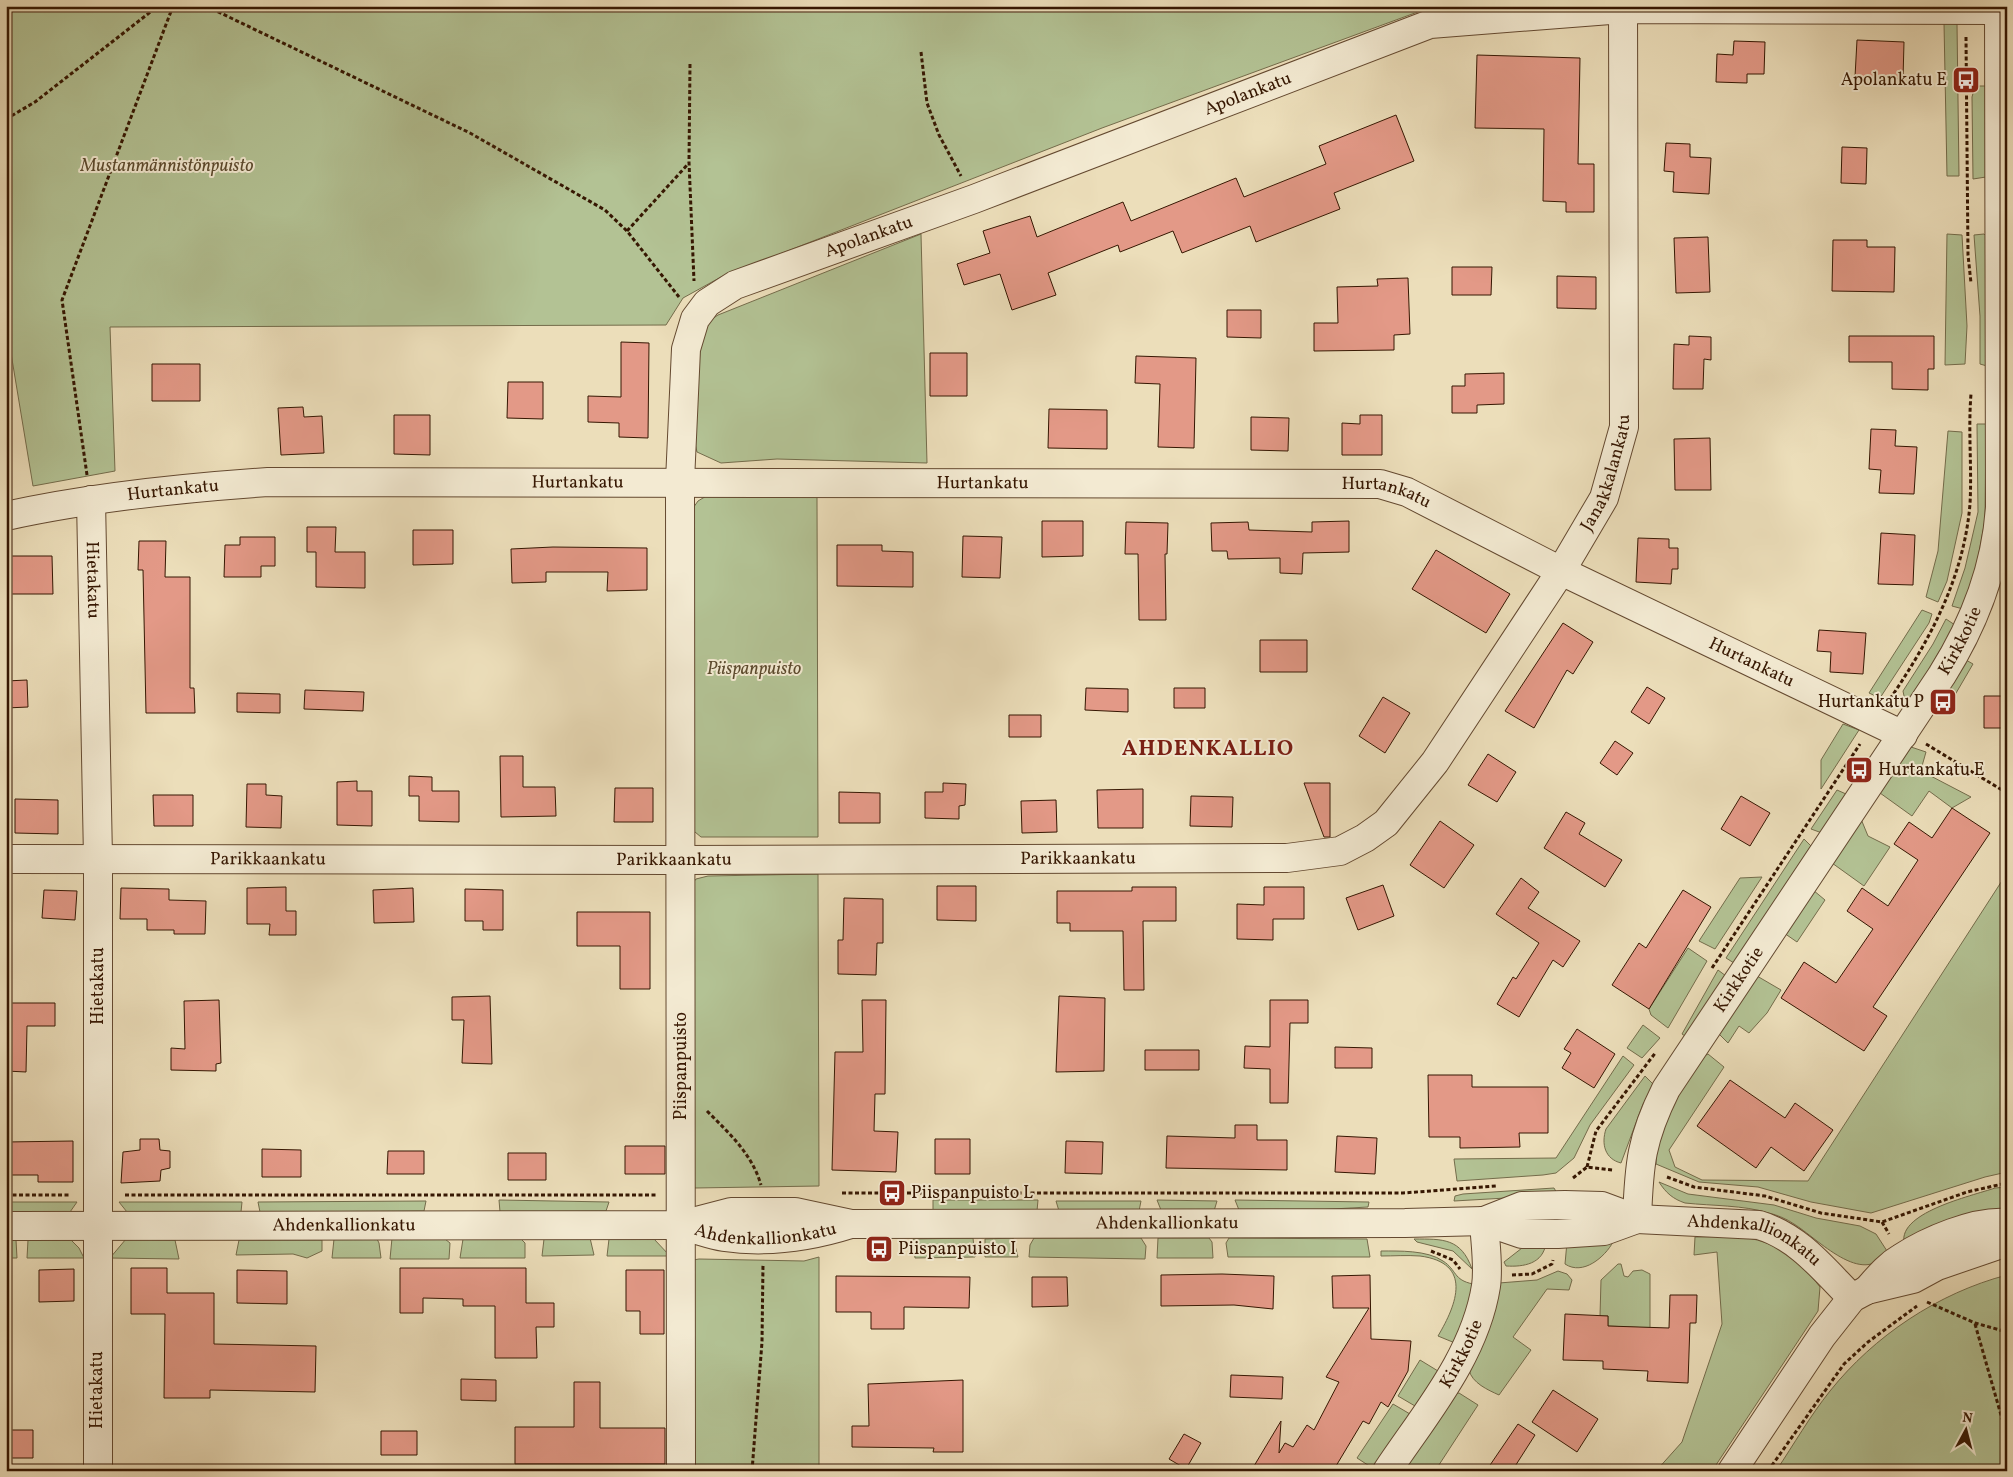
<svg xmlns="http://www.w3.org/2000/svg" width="2013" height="1477" font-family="Vollkorn,serif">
<rect width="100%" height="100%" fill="#ecdeba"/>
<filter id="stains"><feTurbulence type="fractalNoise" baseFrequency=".004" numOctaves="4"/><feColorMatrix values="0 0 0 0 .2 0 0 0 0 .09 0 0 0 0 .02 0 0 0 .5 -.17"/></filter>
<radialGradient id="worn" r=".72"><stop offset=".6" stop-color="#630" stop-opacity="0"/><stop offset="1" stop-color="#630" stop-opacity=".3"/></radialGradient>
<path fill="#b3c294" stroke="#746c4b" d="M6 6H1434L1102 128 721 277 683 298 666 325 110 327 115 471 33 486 6 323Z
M1944 23 1957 24 1959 176H1947Z
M1975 86H1986V177L1973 179 1972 97Z
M921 234 927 463 777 459 721 463 697 452 693 435 696 346 703 325 718 315Z
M1947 234 1962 235 1967 326 1965 364 1945 365Z
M1984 234 1987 237V366L1980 364V316L1974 235Z
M1977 424H1986L1985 520 1976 569 1963 609 1952 606 1965 568 1978 512Z
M1948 431 1962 432V513L1947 581 1938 602 1926 597 1938 551Z
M708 495H817L818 837H701L689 827 691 511 698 501Z
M1922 610 1932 614 1929 623 1880 698 1869 693Z
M1946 619 1955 625 1910 701 1904 696 1903 691 1933 644Z
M1966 660 1973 664 1952 700 1945 695Z
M1843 724 1859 730 1821 789V760Z
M1911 747 1926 752 1922 766 1925 773 1971 797 1952 808 1929 791 1912 816 1880 793Z
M1837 790 1846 794 1822 833 1811 829Z
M1861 819 1868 836 1890 847 1864 886 1832 863Z
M1804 839 1811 846 1734 963 1726 958Z
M2007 873V1172L1985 1177 1871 1213 1811 1202 1758 1187 1699 1182 1656 1164C1656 1125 1682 1088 1702 1057L1708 1054 1724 1067 1669 1150 1675 1167 1702 1180 1808 1181Z
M818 874 819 1186 695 1188 690 1178 689 888 696 879 708 876Z
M1762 877 1715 949 1699 941 1740 878Z
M1813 890 1825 900 1797 942 1784 933Z
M1688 948 1707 961 1668 1028 1651 1015 1649 1009Z
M1718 970 1726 976 1685 1036 1682 1034Z
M1757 976 1781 990 1767 1013 1749 1033 1739 1026 1728 1043 1718 1033Z
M1643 1025 1660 1038 1642 1058 1627 1048Z
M1623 1056 1634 1065 1590 1125 1574 1158 1556 1173 1543 1175 1457 1181 1454 1159 1556 1158Z
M1645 1076 1654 1085 1643 1104 1621 1163C1605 1159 1601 1144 1606 1129Z
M1659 1182 1688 1194 1774 1205 1816 1218 1860 1226 1876 1234 1887 1251C1864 1289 1817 1238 1794 1224 1787 1219 1777 1215 1769 1213 1743 1205 1713 1206 1685 1203 1673 1199 1666 1193 1659 1182Z
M2007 1187V1212L1905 1246C1893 1213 1972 1196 1995 1188Z
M1554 1188 1558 1195 1454 1201 1455 1196 1463 1194Z
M499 1200 609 1202 606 1211 500 1212Z
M933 1200H1038L1037 1211 933 1210Z
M1157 1200 1217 1201 1214 1211 1161 1210Z
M1235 1200 1369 1202 1368 1207 1315 1210H1239Z
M426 1201 424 1211 260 1212 258 1202Z
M1056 1201H1141L1139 1211H1059Z
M6 1202H77L70 1212H6Z
M119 1202H242L241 1212H127Z
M1737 1236C1777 1242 1795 1254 1820 1287L1818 1311 1712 1471H1656L1682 1442 1722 1324 1717 1252 1694 1255 1695 1237Z
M392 1238 445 1239 450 1243 449 1259H390Z
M590 1238 594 1255 542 1256 544 1239Z
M973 1238 975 1257 915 1258 913 1239Z
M1013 1238 1018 1257H985V1239Z
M1034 1238H1141L1146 1246 1145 1259 1029 1257 1030 1245Z
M1158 1238H1209L1212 1242 1213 1258H1157Z
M1229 1238 1367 1239 1370 1257H1228L1226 1243Z
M126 1239 175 1240 179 1259 110 1258Z
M334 1239H377L379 1243 381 1258H332Z
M463 1239H521L525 1243V1258H460Z
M609 1239H654L670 1256H607Z
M1414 1239C1443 1239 1461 1238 1472 1269L1453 1251 1417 1242Z
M6 1240H16L17 1258H6Z
M28 1240H71L79 1248 84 1258H27Z
M239 1240H322V1251L307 1258 293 1254 236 1255Z
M1567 1242H1613C1605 1257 1583 1276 1565 1264Z
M1546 1243C1543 1264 1524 1267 1506 1266L1504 1262 1522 1248Z
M1381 1251C1399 1251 1427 1250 1443 1261 1457 1270 1453 1280 1473 1284L1469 1302 1455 1343 1438 1336C1457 1304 1473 1263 1420 1256 1407 1255 1393 1256 1381 1256Z
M819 1257V1471H690L693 1260 699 1259 804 1261Z
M1618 1264H1621L1624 1276 1628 1277 1633 1271 1642 1270 1650 1274V1328L1608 1326V1316H1600L1601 1280Z
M1558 1271 1567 1274 1572 1280 1569 1290 1547 1289 1513 1337 1531 1350 1499 1395C1488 1390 1472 1383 1469 1370L1499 1283 1537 1280Z
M2007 1275V1471H1776C1794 1444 1810 1416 1830 1391 1874 1336 1938 1293 2007 1275Z
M1420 1360 1438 1371 1415 1406 1398 1396Z
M1459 1393 1478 1405 1435 1471H1412L1405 1466 1451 1394Z
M1393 1404 1410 1414 1374 1469 1357 1458Z"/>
<path fill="#e39987" stroke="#361702" d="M1857 40 1904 42 1903 79 1855 77Z
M1734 41 1765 42 1764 74H1747V83L1716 82 1717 54 1733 55Z
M1477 55 1580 58 1578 164H1594V212H1566V202L1543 201 1544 129 1475 128Z
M1396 115 1414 161 1334 193 1340 209 1256 242 1250 226 1182 253 1173 231 1120 252 1118 245 1048 273 1056 295 1012 310 1000 274 964 285 957 264 990 253 983 231 1030 216 1037 237 1123 202 1131 221 1236 178 1244 197 1326 164 1319 146Z
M1666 143 1690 144V157L1711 158 1709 194 1673 192 1674 172 1664 171Z
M1842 147 1867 148 1866 184 1841 183Z
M1708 237 1710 292 1676 293 1674 238Z
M1833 240H1867V247H1895L1894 292 1832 291Z
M1452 267H1492L1491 295H1452Z
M1557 276 1596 277V309L1557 308Z
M1408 278 1410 334 1394 335V350L1314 351V323H1338L1337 287 1378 286 1377 279Z
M1227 310H1261V338L1227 337Z
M1689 336 1711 337V360L1704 359 1703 389H1673L1674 344 1689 345Z
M1849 336H1934V369H1928V390L1892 389V362H1849Z
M621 342 649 343 648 438 619 437V423L588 422V396L621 397Z
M930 353H967V396H930Z
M1136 356 1196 358 1194 448 1158 447 1160 384 1135 383Z
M152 364H200V401H152Z
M1504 373V404L1477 405V413H1452V386H1465V374Z
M508 382H543V419L507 418Z
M303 407 304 417 322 416 324 453 281 455 278 408Z
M1049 409 1107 410V449L1048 448Z
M394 415H430V455L394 454Z
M1360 415H1382V455H1342V423L1360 424Z
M1251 417 1289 418 1288 451 1251 450Z
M1871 429 1896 430 1895 446 1917 447 1914 494 1879 493 1881 470 1869 469Z
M1710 438 1711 490H1675L1674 439Z
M1042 521H1083V556L1042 557Z
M1349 521V552L1303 553 1302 574 1280 573V558L1228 559 1227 551H1212L1211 523 1248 522 1249 530 1312 532V522Z
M1126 522 1168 523 1167 554H1165L1166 620H1139L1138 554H1125Z
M307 527H336L335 552H365V588L316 587V552H307Z
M413 530H453V564L413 565Z
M1881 533 1915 535 1913 585 1878 584Z
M963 536 1002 537 1000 578 962 577Z
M240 537H275V566H261V577H224L225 545H240Z
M1638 538 1669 539V548H1678V569H1672L1671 584 1636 582Z
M139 541H166L165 577H190V688H194L195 713H146L143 570H138Z
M837 545H882V551L913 552V587L837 586Z
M553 547 647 548V590L607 591 608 572H546V582L512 583 511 549Z
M1436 550 1510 594 1486 633 1412 589Z
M7 556H52L53 594H7Z
M1563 623 1593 642 1573 674 1567 670 1534 728 1505 711Z
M1819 630 1866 633 1863 674 1830 672 1831 652 1817 651Z
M1260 640H1307V672H1260Z
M27 680 28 707 6 708V681Z
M1647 687 1665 698 1649 724 1631 712Z
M1086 688 1128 689V712L1085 710Z
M1174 688H1205V708H1174Z
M305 690 364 692 363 711 304 709Z
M237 693 280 694V713L237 712Z
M1984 696H2007V728H1984Z
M1383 697 1410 713 1385 753 1359 736Z
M1009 715H1041V737H1009Z
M1615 741 1633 753 1617 775 1600 763Z
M1488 754 1516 772 1497 802 1468 785Z
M500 756H523V787H555L556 816 501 817Z
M409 776 432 777V791H459V822L419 821V796H409Z
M357 781V791H372V826L337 825V782Z
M943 783 966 784 965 805 959 806V819L925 818V792H943Z
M1304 783H1330V837H1324Z
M247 784H266V795L282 796 281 828 246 827Z
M615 788H653V822H614Z
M1143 789V828H1098L1097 790Z
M839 792 880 793V823H839Z
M153 795H193V826H154Z
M1191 796 1233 797 1232 827 1190 826Z
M1741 796 1770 813 1750 846 1721 829Z
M15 799 58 800V834L15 833Z
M1056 800 1057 832 1022 833 1021 801Z
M1952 808 1990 833 1873 1007 1887 1016 1864 1051 1781 998 1804 962 1836 983 1873 929 1847 911 1862 888 1888 906 1918 860 1894 844 1909 822 1932 838Z
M1566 812 1585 823 1579 834 1622 860 1605 887 1544 848Z
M1440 821 1474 845 1444 888 1410 865Z
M1521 878 1539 892 1528 908 1580 941 1563 967 1553 960 1519 1017 1497 1004 1513 977 1516 979 1539 943 1496 914Z
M1383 885 1394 916 1358 930 1346 898Z
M937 886H976V921L937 920Z
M286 887V911H296V935H269L270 924H247V888Z
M1132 887H1176V921H1143L1144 990H1124L1123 931H1070V923H1057V891H1132Z
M1264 887H1304V919H1273V940L1237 939V904L1264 905Z
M121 888 169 889V900L206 901 205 934H174V930H147V919H120Z
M413 888 414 922 374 923 373 890Z
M465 889 503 890V930H483V921H465Z
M44 890 77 891 75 920 42 918Z
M1683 890 1711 907 1649 1009 1612 985 1639 943 1646 948Z
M844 898 883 899V943H877L876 975 838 974V940H843Z
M577 912H650V989H620V946H577Z
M490 996 492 1064 462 1063 464 1020H452V997Z
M1059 996 1105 998 1104 1071 1056 1072Z
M219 1000 221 1063 216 1064V1071L171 1070V1048L185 1049 184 1001Z
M862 1000H886L885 1094H875L874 1131 898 1132 896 1172 832 1170 835 1052H863Z
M1270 1000H1308V1023H1290L1288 1103H1270V1069L1244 1068 1245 1046 1270 1047Z
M6 1003H55V1026H27L26 1072 6 1071Z
M1577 1029 1615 1054 1594 1088 1562 1068 1571 1053 1564 1049Z
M1335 1047 1372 1048V1068H1335Z
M1145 1050H1199V1070H1145Z
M1428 1075H1472V1087H1548V1133H1519L1520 1147 1460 1148V1137H1429Z
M1730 1080 1785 1118 1795 1103 1833 1130 1804 1171 1771 1147 1756 1168 1697 1126Z
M1235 1125H1257V1140H1287V1170L1166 1168 1167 1136 1235 1138Z
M1337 1136 1377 1138 1375 1174 1335 1172Z
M140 1139H159L160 1150 170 1151V1168L161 1170 160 1181 121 1183 123 1152 140 1150Z
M935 1139H970V1174H935Z
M73 1141V1182H38V1175H6V1142Z
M1066 1141 1103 1142 1102 1174 1065 1173Z
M625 1146H665V1174H625Z
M262 1149 301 1150V1177H262Z
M388 1151H424V1174H387Z
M508 1153H546V1180H508Z
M131 1268H167V1293H214V1344L316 1346 315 1392 210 1390V1398H164L165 1314H131Z
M400 1268H526V1303H554V1327H536L537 1358H495V1306H463V1299L423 1298V1313H400Z
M74 1269V1301L39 1302V1270Z
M237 1270 287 1271V1304L237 1303Z
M626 1270H664V1334H640V1311H626Z
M1222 1274 1274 1276 1273 1309 1234 1305 1161 1306V1275Z
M1370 1275 1371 1339 1411 1341 1408 1371 1388 1407 1381 1402 1369 1424 1363 1421 1333 1471H1251L1281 1421 1279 1453 1285 1443 1293 1447 1307 1425 1314 1430 1339 1382 1326 1377 1369 1308H1333L1332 1276Z
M836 1276 970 1277 969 1308 904 1307V1329H871V1312H836Z
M1032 1277H1067L1068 1306 1032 1307Z
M1670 1295H1697L1696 1323H1690L1688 1383 1647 1381 1648 1371 1603 1369V1361L1563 1360 1565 1314 1608 1316V1326L1669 1328Z
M1231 1375 1283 1377 1282 1399 1230 1397Z
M461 1379 496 1380V1401L461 1400Z
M963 1380V1452H933L934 1448 852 1447V1426H869L868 1384Z
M574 1382H600V1428H665V1464H515V1427H574Z
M1553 1390 1598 1419 1577 1452 1532 1422Z
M1518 1424 1535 1435 1512 1471H1486Z
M6 1430H33V1458H6Z
M381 1431H417V1455H381Z
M1184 1434 1201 1443 1186 1469 1169 1459Z"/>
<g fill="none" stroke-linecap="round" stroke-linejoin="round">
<g stroke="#644930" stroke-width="30">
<g id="minor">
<path id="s1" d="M91 500 98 858V1471"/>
<path id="s2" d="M6 516C92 497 180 488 268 482L1380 484 1407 492 1561 571 1903 735"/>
<path id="s3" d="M6 859 681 860 1287 858 1340 851 1365 838 1386 823 1435 762 1561 571 1604 498 1624 427 1623 6"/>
<path id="s4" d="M1637 1219C1639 1164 1641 1139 1666 1089L1942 675C1974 624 1996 568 2000 507L1999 6"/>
<path id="s5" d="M1484 1221 1522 1206 1565 1205 1602 1206 1637 1219 1759 1225C1799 1237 1824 1270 1852 1298"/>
<path id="s6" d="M6 1226 681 1225 731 1212H795L851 1224 1405 1223 1484 1221 1522 1234H1558L1604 1231 1637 1219"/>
<path id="s7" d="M682 1226C696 1229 710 1235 724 1237 766 1243 810 1237 851 1224"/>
<path d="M1867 1290C1877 1279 1887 1266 1901 1258 1927 1241 1975 1220 2007 1223"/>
<path id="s8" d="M681 1471 680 481 686 349 695 319 707 303 735 285 974 199 1430 24 1623 9 1999 10"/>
<path id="s9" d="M1387 1471C1425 1414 1475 1356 1486 1286 1489 1266 1485 1242 1484 1221"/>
<path d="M1732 1471 1822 1336 1852 1298 1867 1290 1913 1279 1937 1266 2007 1242"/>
</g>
</g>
<path stroke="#361702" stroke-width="3" stroke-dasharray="4 2.5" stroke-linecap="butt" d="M206 6 470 133 605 210 627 231 679 297
M1966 37 1968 255 1971 283
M921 52 927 103 939 135 961 176
M690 64 689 162 694 281
M6 119 35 102 158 6
M627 231 689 163
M87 475 62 300 173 6
M1890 699C1930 640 1964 577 1970 504 1972 467 1968 431 1971 394
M1926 744 2007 793
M1712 968 1860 744
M707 1111C730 1134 752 1154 761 1185
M1587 1167 1596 1131 1656 1052
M1667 1177 1694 1187 1765 1196 1821 1213 1882 1222 1967 1192 2007 1183
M1573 1178 1587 1167 1613 1170
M842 1193H1403L1496 1186
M6 1195H71
M125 1195H656
M1882 1222 1889 1234
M1431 1251 1453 1260 1460 1269
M1512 1275 1532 1274 1552 1264 1553 1260
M1927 1302 1975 1323 2007 1332
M1975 1324 2007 1436
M752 1471 762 1342 763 1264
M1768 1471 1844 1364 1868 1342 1917 1306"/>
<use href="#minor" stroke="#f3ead2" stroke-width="28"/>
</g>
<defs>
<g id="bus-square" transform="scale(1.4375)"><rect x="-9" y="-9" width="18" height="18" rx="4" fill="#8f2418" stroke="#f3ead2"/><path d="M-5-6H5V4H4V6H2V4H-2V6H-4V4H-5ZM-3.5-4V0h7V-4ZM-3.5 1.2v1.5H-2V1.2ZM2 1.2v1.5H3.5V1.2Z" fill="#fff"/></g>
</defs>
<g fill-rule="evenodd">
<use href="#bus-square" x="1966" y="80"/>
<use href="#bus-square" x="1943" y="702"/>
<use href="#bus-square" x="1859" y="770"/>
<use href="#bus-square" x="892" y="1193"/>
<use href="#bus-square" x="879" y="1249"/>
</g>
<g text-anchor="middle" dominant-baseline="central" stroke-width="4" stroke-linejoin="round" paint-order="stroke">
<g font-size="18" fill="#361702" stroke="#f3ead2" text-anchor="start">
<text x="1947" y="80" text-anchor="end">Apolankatu E</text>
<text x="1924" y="702" text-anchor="end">Hurtankatu P</text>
<text x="1878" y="770">Hurtankatu E</text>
<text x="911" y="1193">Piispanpuisto L</text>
<text x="898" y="1249">Piispanpuisto I</text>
</g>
<g font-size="18" fill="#361702" stroke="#f3ead2">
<text stroke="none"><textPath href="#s8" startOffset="1754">Apolankatu</textPath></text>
<text stroke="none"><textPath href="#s8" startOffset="1349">Apolankatu</textPath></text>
<text stroke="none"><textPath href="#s3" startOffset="1805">Janakkalankatu</textPath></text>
<text stroke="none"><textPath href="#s2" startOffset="574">Hurtankatu</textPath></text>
<text stroke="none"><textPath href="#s2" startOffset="979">Hurtankatu</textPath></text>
<text stroke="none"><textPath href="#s2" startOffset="169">Hurtankatu</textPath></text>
<text stroke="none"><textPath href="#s2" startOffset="1384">Hurtankatu</textPath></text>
<text stroke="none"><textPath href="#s1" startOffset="80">Hietakatu</textPath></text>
<text stroke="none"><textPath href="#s4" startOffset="671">Kirkkotie</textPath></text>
<text stroke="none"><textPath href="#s2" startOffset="1789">Hurtankatu</textPath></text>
<text stroke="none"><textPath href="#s3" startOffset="262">Parikkaankatu</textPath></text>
<text stroke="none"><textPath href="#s3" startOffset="1072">Parikkaankatu</textPath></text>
<text stroke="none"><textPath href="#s3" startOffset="668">Parikkaankatu</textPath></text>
<text stroke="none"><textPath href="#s4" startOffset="266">Kirkkotie</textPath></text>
<text transform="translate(98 986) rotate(-90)">Hietakatu</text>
<text transform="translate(681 1066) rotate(-90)">Piispanpuisto</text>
<text stroke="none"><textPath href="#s6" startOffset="1164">Ahdenkallionkatu</textPath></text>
<text stroke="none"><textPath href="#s6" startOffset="338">Ahdenkallionkatu</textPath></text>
<text stroke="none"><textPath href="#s7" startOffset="85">Ahdenkallionkatu</textPath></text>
<text stroke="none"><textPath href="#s5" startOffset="280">Ahdenkallionkatu</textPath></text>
<text stroke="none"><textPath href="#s9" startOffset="139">Kirkkotie</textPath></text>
<text transform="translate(97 1390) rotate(-90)">Hietakatu</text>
</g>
<g font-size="18" font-style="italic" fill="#5c4a2e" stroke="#f3ead2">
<text x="167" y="166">Mustanmännistönpuisto</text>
<text x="754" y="669">Piispanpuisto</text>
</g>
<g font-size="22" font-weight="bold" letter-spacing="1" fill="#7a1f14" stroke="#f3ead2">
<text x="1208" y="749">AHDENKALLIO</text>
</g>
</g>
<rect width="2013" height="1477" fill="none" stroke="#ecdeba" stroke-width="25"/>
<rect x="8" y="8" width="1998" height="1462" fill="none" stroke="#361702" stroke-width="2.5"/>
<rect x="12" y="12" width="1988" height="1452" fill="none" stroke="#361702"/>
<g transform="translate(1966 1430) rotate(7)" stroke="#f3ead2" stroke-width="4" paint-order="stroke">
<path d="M0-4L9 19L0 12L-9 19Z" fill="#361702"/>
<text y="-8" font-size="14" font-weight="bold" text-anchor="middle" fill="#361702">N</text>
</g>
<rect width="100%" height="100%" filter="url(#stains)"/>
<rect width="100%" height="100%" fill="url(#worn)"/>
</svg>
